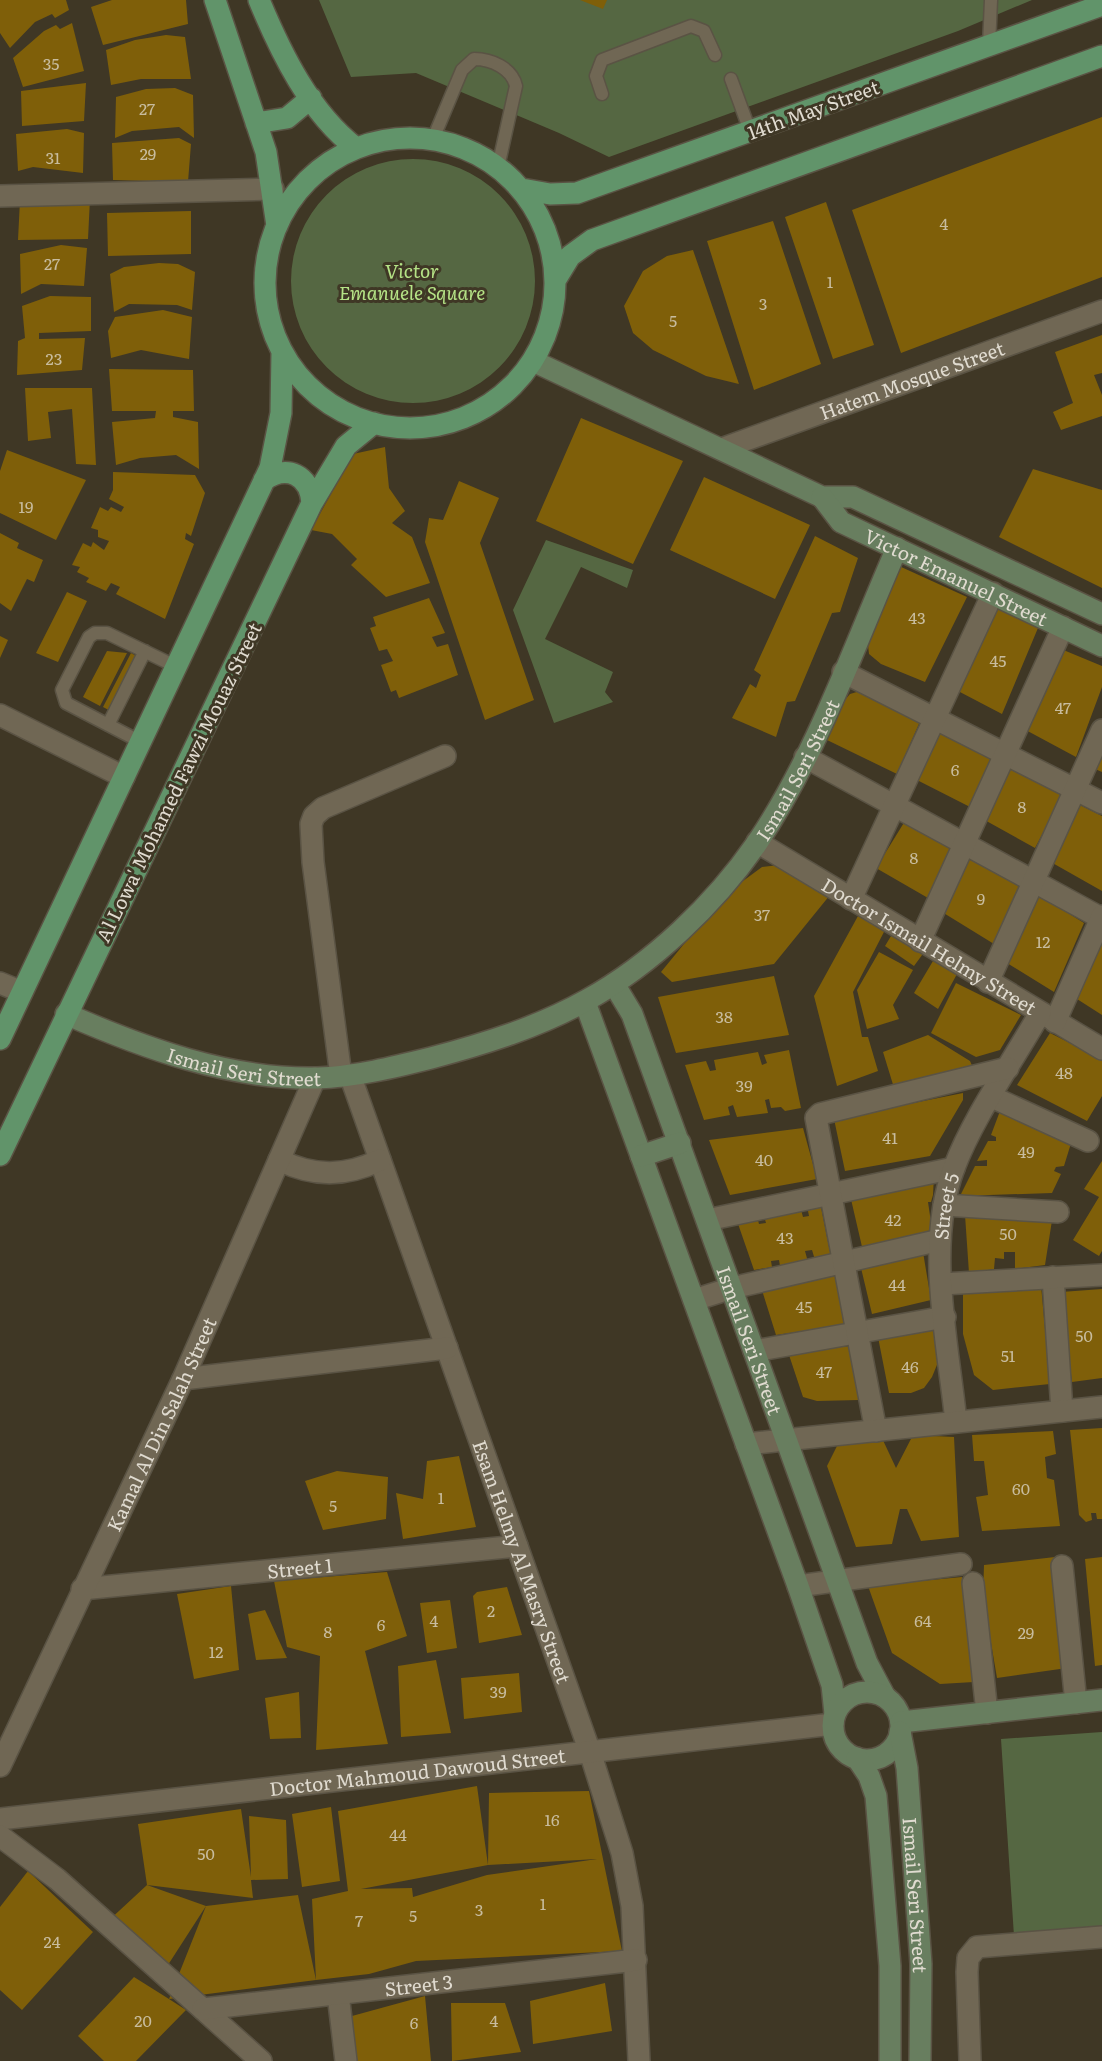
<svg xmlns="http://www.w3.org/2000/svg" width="1102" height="2061" font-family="Literata,serif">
<rect width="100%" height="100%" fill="#3f3725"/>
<path fill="#556742" d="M319 0H1032L958 31 609 157 559 133 416 73 351 77Z
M291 281a122 122 0 1 1 244 0a122 122 0 1 1-244 0Z
M546 540 633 570 627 588 581 567 545 639 613 672 605 692 613 702 554 723 513 610Z
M1102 1732V1930L1014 1936 1001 1739Z"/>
<path fill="#7f5f09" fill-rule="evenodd" d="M0 0H66L69 10 55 18 52 14 35 22 10 48 0 33Z
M112 0H186L188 24 103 45 91 7Z
M580 0H607L603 9Z
M72 23 84 71 23 87 13 58 44 31 56 25 60 29Z
M166 35 185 37 191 79H141L111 85 106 50 135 40Z
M86 83 84 121 22 126 21 91Z
M175 88 193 95 194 138 179 127 132 131 115 138 116 97 146 89Z
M1102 117V277L901 353 852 210Z
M67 129 84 133 83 173 33 167 18 171 16 134Z
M179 138 191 144 188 182 113 180 112 143Z
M90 199 88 239 18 240 20 200Z
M826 202 874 345 833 359 785 217Z
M191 211V254L108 256 107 213Z
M773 221 821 364 754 390 707 241Z
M61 245 87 248 84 286 41 284 21 294 20 254Z
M693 250 739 384 706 376 653 350 633 333 624 306 643 271 667 256Z
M159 263 178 264 195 272 192 310 177 305 129 304 114 312 110 274 124 267Z
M50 296 91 297V331L39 333V339L85 338 82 370 17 375 18 341 25 338 22 306Z
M163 310 192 317 189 359 141 350 111 358 108 331 115 317Z
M1102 335V373L1094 375 1102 395V416L1061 430 1053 412 1073 403 1055 352Z
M109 369 193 370 194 411H173V417L198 422 199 469 176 455 140 458 116 465 112 422 155 418 156 411H112Z
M25 388H92L96 465 76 464 72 409 48 412 51 438 28 441Z
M581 418 683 461 633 564 536 521Z
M385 447 389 488 405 511 392 523 412 537 430 583 386 597 351 565 357 559 332 534 311 530 353 454Z
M7 450 86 480 56 540 0 513V471Z
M1033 469 1102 490V588L999 537Z
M113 472 195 475 205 493 191 536 186 533 185 539 194 544 165 619 116 594 120 587 111 583 106 591 86 582 89 578 77 572 80 567 72 565 83 543 91 547 93 542 104 550 109 541 98 537V530L91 528 100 507 108 511 111 507 121 512 124 507 109 499 113 490Z
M704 477 810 525 775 599 670 550Z
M459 481 499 498 480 543 534 700 485 720 425 542 429 518 443 520Z
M0 533 19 543 17 548 43 560 34 582 27 579 11 611 0 603Z
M815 536 858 558 840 612 832 613 795 701 787 702 776 737 732 718 750 684 756 688 761 675 754 670Z
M899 566 967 597 925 682 881 664 869 654 867 636Z
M67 592 87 601 58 662 36 653Z
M429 598 445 633 432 637 437 647 448 644 458 675 399 698 396 690 391 692 381 665 393 661 387 649 379 651 370 628 376 626 373 617Z
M992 606 1038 628 1002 714 958 691Z
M0 636 8 640 0 658Z
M1061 649 1102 666V687L1076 757 1022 728Z
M107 651 127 653 100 706 83 697Z
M131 653 147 662 120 716 103 707Z
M860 691 922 717 897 774 827 740 843 702 850 694Z
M939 730 995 759 972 808 915 779Z
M1102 753V772L1095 769Z
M1008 762 1064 793 1035 848 981 818Z
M1076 803 1102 816V891L1049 861Z
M905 821 951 846 928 898 876 868Z
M961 852 1023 884 994 944 942 912Z
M779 865 830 895 774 964 672 982 661 972 724 895 762 867Z
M1033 891 1084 923 1054 992 1002 960Z
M858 916 885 930 853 992 862 1037H868L878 1071 837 1086 814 996Z
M894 931 925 951 914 966 885 946Z
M1102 942V1015L1077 999Z
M879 952 913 970 893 1005 899 1019 867 1029 857 990Z
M933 961 957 974 938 1009 914 993Z
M774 976 789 1035 676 1053 658 997Z
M956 983 1021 1015 1000 1050 976 1057 931 1033Z
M1050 1033 1102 1059V1096L1087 1121 1017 1085Z
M928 1035 970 1061 974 1070 895 1091 883 1052Z
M789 1050 801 1108 785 1111 781 1107 771 1108 769 1099 765 1100 768 1113 737 1117 733 1105 728 1107 730 1115 704 1120 685 1065 706 1061 710 1071 716 1070 714 1060 758 1052 762 1065 767 1063 764 1055Z
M963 1093V1100L930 1156 845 1171 834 1119Z
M1000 1111 1072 1140 1064 1166 1056 1167 1054 1171 1061 1174 1052 1193 960 1196 975 1166H987V1160L977 1161 988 1141H996V1137L991 1135Z
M803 1128 817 1179 730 1195 709 1140Z
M1102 1161V1251L1099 1256 1073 1240 1099 1197 1084 1189Z
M934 1175 933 1195 931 1202H928L933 1236 863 1251 850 1195Z
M820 1202 831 1257 815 1260 812 1250 805 1251 808 1262 780 1266 779 1260 771 1261 772 1267 754 1270 736 1218 756 1213 759 1224 766 1223 763 1213 800 1206 803 1217 809 1216 807 1206Z
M1053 1214 1045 1265 1015 1269V1252H1004V1259L995 1258 994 1269 969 1273 965 1215Z
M923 1252 931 1300 872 1314 861 1268Z
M835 1273 844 1325 776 1335 761 1287Z
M1041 1285 1050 1384 993 1390 974 1375 963 1334V1288Z
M1102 1289V1378L1072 1382 1061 1292Z
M934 1323 941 1355 932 1377 924 1388 911 1393H889L877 1332Z
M851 1346 859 1400 817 1401 803 1397 788 1352Z
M1102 1428V1519H1097L1096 1513H1091L1092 1520 1086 1522 1079 1515 1070 1430Z
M1053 1431 1056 1454 1045 1457 1047 1478 1054 1480 1060 1526 982 1531 976 1497 988 1495 984 1461H974L972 1435Z
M913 1435 954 1437 959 1537 921 1541 907 1509H900L892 1544 856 1547 827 1466 837 1446 881 1436 896 1468Z
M459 1456 476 1527 403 1539 396 1493 423 1499 427 1461Z
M337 1471 388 1477 386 1519 323 1530 305 1481Z
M1055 1557 1067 1668 997 1678 983 1596 984 1565Z
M1102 1557V1665L1095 1666 1085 1559Z
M387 1572 407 1636 365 1651 388 1744 316 1750 320 1656 287 1647 274 1581Z
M962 1577 974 1682 940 1684 892 1653 868 1586Z
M231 1586 239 1670 194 1679 177 1594Z
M507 1587 522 1635 479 1643 473 1596 477 1592Z
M450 1600 457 1648 427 1653 420 1603Z
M265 1610 287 1658 256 1660 248 1614Z
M436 1660 451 1733 401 1737 398 1666Z
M519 1673 522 1712 464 1719 461 1678Z
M299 1692 301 1738 270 1739 265 1698Z
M477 1786 488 1865 489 1793 589 1791 622 1951 416 1961 369 1974 316 1980 312 1899 348 1891 338 1811ZM597 1859 487 1875 413 1897 412 1888 361 1889 488 1865Z
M331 1807 340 1881 302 1887 292 1814Z
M241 1809 251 1877 249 1816 286 1820 288 1879 251 1880 253 1898 147 1885 206 1906 298 1895 316 1980 169 1999 186 2010 136 2061H104L78 2036 134 1977 169 1999 206 1906 166 1968 106 1923 147 1885 138 1824Z
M28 1871 93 1932 22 2010 0 1990V1907Z
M605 1983 612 2031 533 2044 530 2001Z
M425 1996 431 2061H349L352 2016Z
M451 2003H505L521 2052 452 2061Z"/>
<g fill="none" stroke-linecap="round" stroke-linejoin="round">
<g stroke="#5a5344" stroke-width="15">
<path id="lane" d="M989 46 991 0
M731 79 750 131
M602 94 596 76 602 60 691 26 704 31 715 55
M433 139 462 70 474 59C491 59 512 68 516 86L498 167
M108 725 145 651
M141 742 66 703 62 690 89 637 95 633H107L177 667"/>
</g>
<g stroke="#5a5344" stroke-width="24">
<g id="street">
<path d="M0 196 273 189"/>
<path id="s1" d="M721 449 1102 311"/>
<path d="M843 672 1102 803"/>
<path d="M0 715 124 777"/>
<path d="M805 757 1101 918"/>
<path id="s2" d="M757 842 1102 1049"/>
<path d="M851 899 993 593"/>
<path d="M920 941 1063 627"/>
<path d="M988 982 1102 730"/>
<path d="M0 983 22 992"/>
<path d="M1055 1022 1102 916"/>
<path id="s3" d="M350 1075 590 1752 622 1853 632 1906 639 2061"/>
<path d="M341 1076 313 862 311 824 314 816 323 808 445 756"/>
<path d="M992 1097 1088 1141"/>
<path d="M279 1160C314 1177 345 1177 380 1160"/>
<path d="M944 1205 1058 1212"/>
<path d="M707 1220 954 1168"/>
<path d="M1053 1277 1062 1411"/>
<path d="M942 1284 1102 1275"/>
<path d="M694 1300 732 1288 940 1240"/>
<path d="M754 1351 945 1317"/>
<path d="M183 1379 447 1348"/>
<path id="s4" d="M956 1422C948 1343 925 1244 954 1168 973 1117 1013 1061 1040 1013"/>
<path d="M876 1431 816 1118 820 1114 1008 1068"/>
<path d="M746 1444 1102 1407"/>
<path d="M1062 1566 1076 1703"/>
<path d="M973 1583 987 1713"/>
<path d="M798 1586 961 1564"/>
<path id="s5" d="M82 1589 517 1546"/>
<path id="s6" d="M0 1766 183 1379 315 1078"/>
<path id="s7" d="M0 1819 833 1724"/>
<path d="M0 1836 57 1879 261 2061"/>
<path d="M338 1994 346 2061"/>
<path id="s8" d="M203 2009 636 1960"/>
<path d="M970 2061 967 1972 968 1958 977 1947 1102 1937"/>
</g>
</g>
<g stroke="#5a5344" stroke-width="24">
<g id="secondary">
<path d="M533 361 822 497H853L1102 614"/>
<path id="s9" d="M822 497 841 522 1102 646"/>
<path id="s10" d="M614 984 632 1014 867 1663 885 1697"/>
<path d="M585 1002 798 1586 832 1685 835 1714"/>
<path id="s11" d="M66 1014C144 1048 231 1080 317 1078 355 1077 395 1067 431 1058 484 1044 539 1027 587 1000 652 964 715 904 757 843 817 754 854 646 897 548"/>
<path d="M641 1156 680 1143"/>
<circle cx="867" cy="1726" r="34"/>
<path d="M901 1722 1102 1700"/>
<path id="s12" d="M900 1732 907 1768 921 1964 920 2061"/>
<path d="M857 1758 869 1776 876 1796 890 1966V2061"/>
</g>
</g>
<g stroke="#5a5344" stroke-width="24">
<path id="primary" d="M215 0 266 152 277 226
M259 0C281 53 310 113 356 148
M256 123 287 118 311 98
M265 283a145 145 0 1 1 290 0a145 145 0 1 1-290 0Z
M522 189 550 194 577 193 1102 5
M556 279 570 256 592 240 1102 56
M264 480C287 464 310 475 312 503
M0 1039 270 468 281 413 282 352
M0 1155 312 503 346 446 374 423"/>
</g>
<use href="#lane" stroke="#706754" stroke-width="12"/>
<use href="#street" stroke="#706754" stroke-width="21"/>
<use href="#secondary" stroke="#687e5f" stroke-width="21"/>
<use href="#primary" stroke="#61946a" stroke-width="21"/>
</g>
<g text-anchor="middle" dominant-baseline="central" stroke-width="6" stroke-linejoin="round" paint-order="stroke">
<g font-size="16" fill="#c8bc9e">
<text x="51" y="63">35</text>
<text x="147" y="108">27</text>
<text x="148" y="153">29</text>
<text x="53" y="157">31</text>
<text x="944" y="223">4</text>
<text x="52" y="263">27</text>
<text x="830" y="281">1</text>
<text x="763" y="303">3</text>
<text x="673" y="320">5</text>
<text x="54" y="358">23</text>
<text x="26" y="506">19</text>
<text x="917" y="617">43</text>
<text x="998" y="660">45</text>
<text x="1063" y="707">47</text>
<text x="955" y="769">6</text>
<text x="1022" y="806">8</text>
<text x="914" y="857">8</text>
<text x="981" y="898">9</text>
<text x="762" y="914">37</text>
<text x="1043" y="941">12</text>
<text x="724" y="1016">38</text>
<text x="1064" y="1072">48</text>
<text x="744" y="1085">39</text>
<text x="890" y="1137">41</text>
<text x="1026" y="1151">49</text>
<text x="764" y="1159">40</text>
<text x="893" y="1219">42</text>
<text x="1008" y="1233">50</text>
<text x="785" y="1237">43</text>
<text x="897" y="1284">44</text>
<text x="804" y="1306">45</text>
<text x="1084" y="1335">50</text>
<text x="1008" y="1355">51</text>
<text x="910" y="1366">46</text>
<text x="824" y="1371">47</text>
<text x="1021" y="1488">60</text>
<text x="441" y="1497">1</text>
<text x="333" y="1505">5</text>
<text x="491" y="1610">2</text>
<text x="434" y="1620">4</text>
<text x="923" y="1620">64</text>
<text x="381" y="1624">6</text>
<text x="328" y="1631">8</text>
<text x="1026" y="1632">29</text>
<text x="216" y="1651">12</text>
<text x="498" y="1691">39</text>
<text x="552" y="1819">16</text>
<text x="398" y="1834">44</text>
<text x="206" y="1853">50</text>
<text x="543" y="1903">1</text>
<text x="479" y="1909">3</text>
<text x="413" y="1915">5</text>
<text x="359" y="1920">7</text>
<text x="52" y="1941">24</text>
<text x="143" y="2020">20</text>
<text x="494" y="2020">4</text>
<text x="414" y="2022">6</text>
</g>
<g font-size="19" fill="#e0dbd0" stroke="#3f3725">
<text transform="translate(813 109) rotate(-20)">14th May Street</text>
<text stroke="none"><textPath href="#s1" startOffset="203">Hatem Mosque Street</textPath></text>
<text stroke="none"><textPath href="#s9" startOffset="159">Victor Emanuel Street</textPath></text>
<text stroke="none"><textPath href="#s11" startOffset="861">Ismail Seri Street</textPath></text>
<text transform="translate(178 782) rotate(-64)">Al Lowa' Mohamed Fawzi Mouaz Street</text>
<text stroke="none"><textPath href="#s2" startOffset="201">Doctor Ismail Helmy Street</textPath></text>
<text stroke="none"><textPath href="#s11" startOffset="187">Ismail Seri Street</textPath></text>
<text stroke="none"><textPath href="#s4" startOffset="217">Street 5</textPath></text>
<text stroke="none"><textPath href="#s10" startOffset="382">Ismail Seri Street</textPath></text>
<text stroke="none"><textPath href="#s6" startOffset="378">Kamal Al Din Salah Street</textPath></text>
<text stroke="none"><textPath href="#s3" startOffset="516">Esam Helmy Al Masry Street</textPath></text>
<text stroke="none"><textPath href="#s5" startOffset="219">Street 1</textPath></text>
<text stroke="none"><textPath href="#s7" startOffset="420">Doctor Mahmoud Dawoud Street</textPath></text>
<text stroke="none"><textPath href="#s12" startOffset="164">Ismail Seri Street</textPath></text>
<text stroke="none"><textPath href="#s8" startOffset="217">Street 3</textPath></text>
</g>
<g font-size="19" font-style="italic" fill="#b5e386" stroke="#3f3725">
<text x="412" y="270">Victor<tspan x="412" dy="22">Emanuele Square</tspan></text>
</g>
</g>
</svg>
